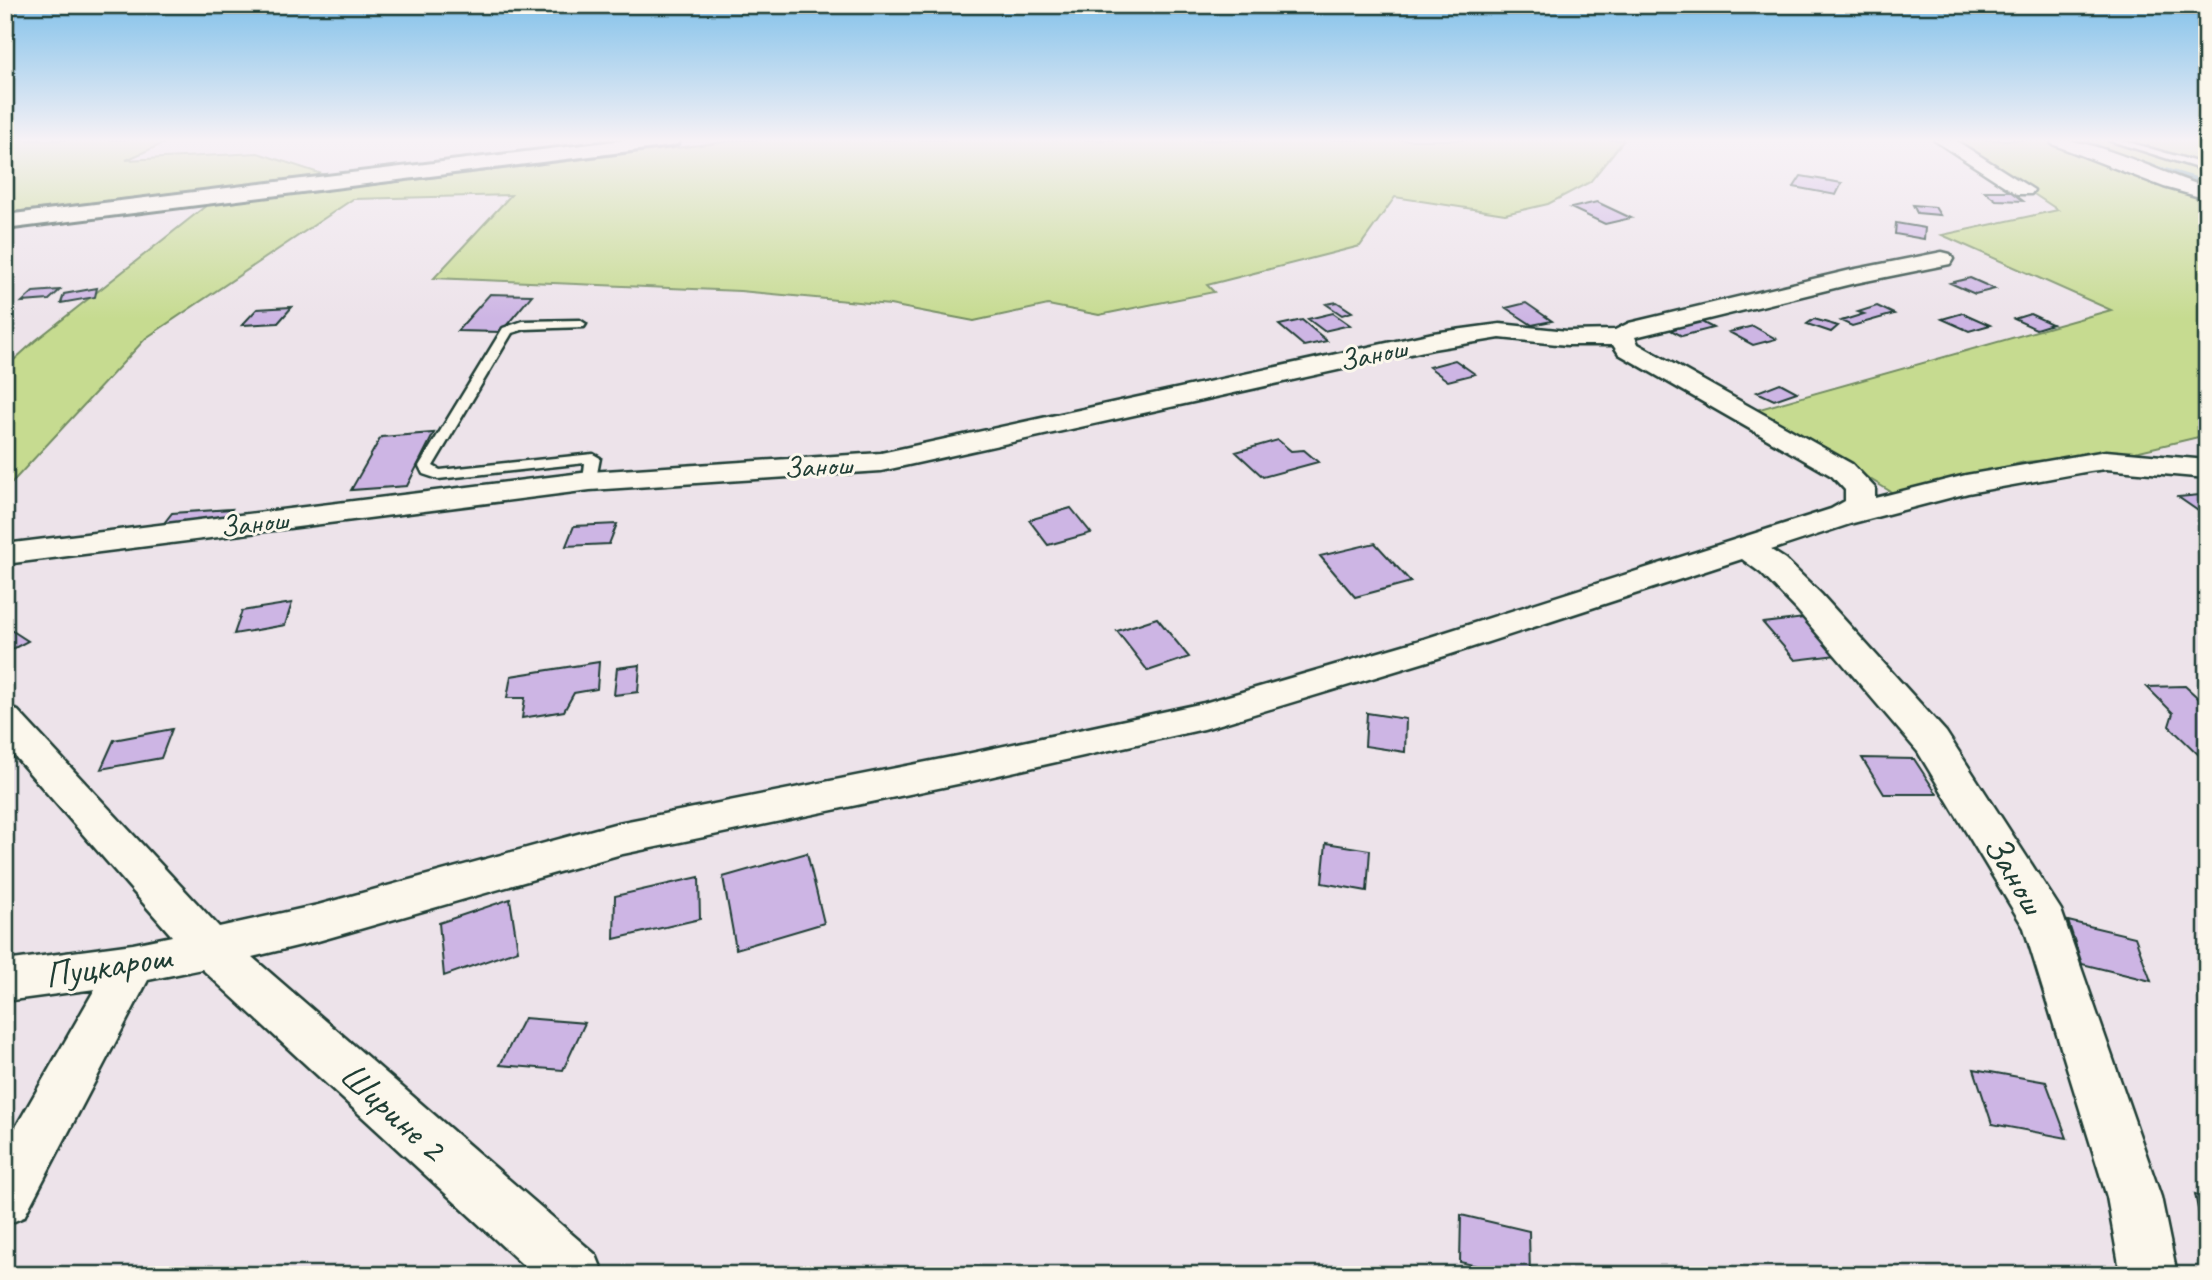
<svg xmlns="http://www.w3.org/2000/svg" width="2212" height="1280" font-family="Caveat,sans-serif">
<rect width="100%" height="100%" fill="#ede3ea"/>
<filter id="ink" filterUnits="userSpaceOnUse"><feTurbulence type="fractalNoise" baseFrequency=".0143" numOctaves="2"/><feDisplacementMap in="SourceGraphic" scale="14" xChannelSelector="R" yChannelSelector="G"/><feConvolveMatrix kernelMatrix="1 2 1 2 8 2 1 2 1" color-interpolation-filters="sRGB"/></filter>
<g filter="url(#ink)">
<path fill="#c6db90" stroke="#728c62" stroke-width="2" d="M5 140H171L126 160 258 153 325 175 5 213Z
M741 140H1624L1590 182 1548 204 1505 214 1395 197 1360 246 1207 285 1214 292 1099 315 1048 305 974 321 890 305 740 291 434 278 511 195 353 199 146 338 5 490V368L35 341 207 205Z
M1952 140H2207V435L2131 453 2025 462 1893 493 1756 410 2111 310 1942 235 2058 210Z"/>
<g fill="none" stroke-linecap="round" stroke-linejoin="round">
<path stroke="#629aa4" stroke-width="5" d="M2081 140 2126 158
M2143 164 2207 183"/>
</g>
<path fill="#cdb5e4" stroke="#1f3d34" stroke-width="2" d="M1801 176 1842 183 1836 195 1794 187Z
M1984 191H2010L2023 201 1996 200Z
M1597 202 1631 218 1605 224 1571 208Z
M1913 205 1935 207 1940 215 1917 213Z
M1896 223 1925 228 1924 239 1895 234Z
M1970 278 1995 289 1975 294 1950 283Z
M97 288 95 297 61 303 64 294Z
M60 290 49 300 22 302 33 292Z
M490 294 532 295 501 332 457 331Z
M1337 302 1352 312 1342 315 1326 304Z
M1526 303 1552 321 1532 325 1506 308Z
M1877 306 1894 314 1852 326 1841 321 1864 314 1858 312Z
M292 307 278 323 242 325 257 309Z
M1333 313 1350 325 1324 331 1308 319Z
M1963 313 1990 325 1969 331 1942 319Z
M2030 314 2052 324 2036 329 2014 319Z
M1694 318 1713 328 1682 336 1663 326Z
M1814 319 1838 326 1831 332 1807 324Z
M1302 320 1327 341 1304 346 1279 325Z
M1753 326 1776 339 1753 345 1729 332Z
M1455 360 1475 374 1448 381 1429 367Z
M1780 383 1797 392 1774 400 1757 392Z
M434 433 407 486 351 490 381 437Z
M1278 440 1291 451 1304 450 1318 462 1263 477 1236 452Z
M2200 495 2207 499V517L2178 497Z
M1071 508 1091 533 1048 545 1029 520Z
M232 509 221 523 161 527 172 513Z
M617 524 609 544 566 546 574 526Z
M1375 543 1411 582 1355 597 1320 556Z
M292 603 285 625 234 634 242 611Z
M1157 618 1189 657 1148 671 1117 631Z
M1804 618 1837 655 1795 660 1763 623Z
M8 628 28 641 5 653V630Z
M599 662 597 689 574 693 564 711 522 718 525 698H507L511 676Z
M640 665 638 692 614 695 617 668Z
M2185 686 2207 706V763L2169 726 2173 713 2147 687Z
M1367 713 1406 719 1405 752 1365 746Z
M172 729 161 758 101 769 114 740Z
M1862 758 1914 759 1937 794H1884Z
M1326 843 1370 850 1367 891 1322 883Z
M807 853 824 923 736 949 723 877Z
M699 877 700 919 614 939 615 896Z
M510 899 518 950 444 976 439 923Z
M2068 921 2135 937 2151 981 2082 964Z
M524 1018 585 1023 563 1070 500 1065Z
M1974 1069 2046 1082 2067 1138 1992 1124Z
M2195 1194 2207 1198V1254Z
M1461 1215 1529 1231 1530 1275H1515L1460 1262Z"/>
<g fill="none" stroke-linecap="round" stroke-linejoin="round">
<g stroke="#1f3d34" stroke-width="5">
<path id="lane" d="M2108 140H2121L2207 165V171Z
M580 320 586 324 584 327 525 329 512 333 433 466 440 470 593 454 600 458 595 484 590 485 583 481 585 463 438 479 423 474 419 466 503 328 523 321Z"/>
</g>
<g stroke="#1f3d34" stroke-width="5">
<path id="street" d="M1934 140H1955L2034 190 2031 194H2017Z
M2050 140C2091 136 2163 175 2207 187V199L2164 187 2052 144Z
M1942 252 1950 254 1953 259 1950 264 1851 284 1635 337 1638 344 1852 464 1875 488V498L1966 475 2106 451 2207 460V478L2106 469 2090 471 1968 493 1853 523 1771 550 1785 559 1821 594 1946 732 2061 910 2161 1197 2177 1275H2121L2107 1197 2024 928 1918 752 1797 610 1761 573 1742 559 1448 655 1204 729 967 782 618 855 318 941 252 957 596 1255 604 1275H534L202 969 148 980 24 1217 5 1225V1146L95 989 5 1001V961L133 944 172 936 5 745V707L18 711 219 927 318 905 618 823 967 754 1204 703 1424 639 1831 509 1845 501V490L1832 476 1619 354 1613 345H1567L1500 338 1433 349 881 471 590 490 5 564V544L590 472 881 453 1433 333 1500 324 1567 331 1615 330 1629 323 1851 270Z"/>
</g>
<g stroke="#1f3d34" stroke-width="6">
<path id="secondary" d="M624 140H680L677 144 670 146 5 229V215Z"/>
</g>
<use href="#lane" fill="#fbf7ec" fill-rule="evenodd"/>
<use href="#street" fill="#fbf7ec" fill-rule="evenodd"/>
<use href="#secondary" fill="#fbf7ec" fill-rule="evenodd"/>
</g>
</g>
<linearGradient id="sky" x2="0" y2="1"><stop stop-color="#84c2ea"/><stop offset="0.44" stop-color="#f7f2f6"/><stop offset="1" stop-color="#f7f2f6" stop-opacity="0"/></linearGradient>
<rect width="2212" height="319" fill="url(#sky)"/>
<g text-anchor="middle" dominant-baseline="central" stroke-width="6" stroke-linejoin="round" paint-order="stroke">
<g font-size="30" fill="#1f3d34" stroke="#fbf7ec">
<text transform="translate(1373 354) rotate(-12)">Занош</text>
<text transform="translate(818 466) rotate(-3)">Занош</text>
<text transform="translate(254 523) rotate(-7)">Занош</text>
</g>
<g font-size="37" fill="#1f3d34" stroke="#fbf7ec">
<text transform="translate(2015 874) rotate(59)">Занош</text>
<text transform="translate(108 965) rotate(-9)">Пуцкарош</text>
<text transform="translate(393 1111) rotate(42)">Ширине 2</text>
</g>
</g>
<rect width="2212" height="1280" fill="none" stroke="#fbf7ec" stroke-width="28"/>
<rect x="14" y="14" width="2184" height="1252" fill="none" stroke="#1f3d34" stroke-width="2.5" filter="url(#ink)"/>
</svg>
